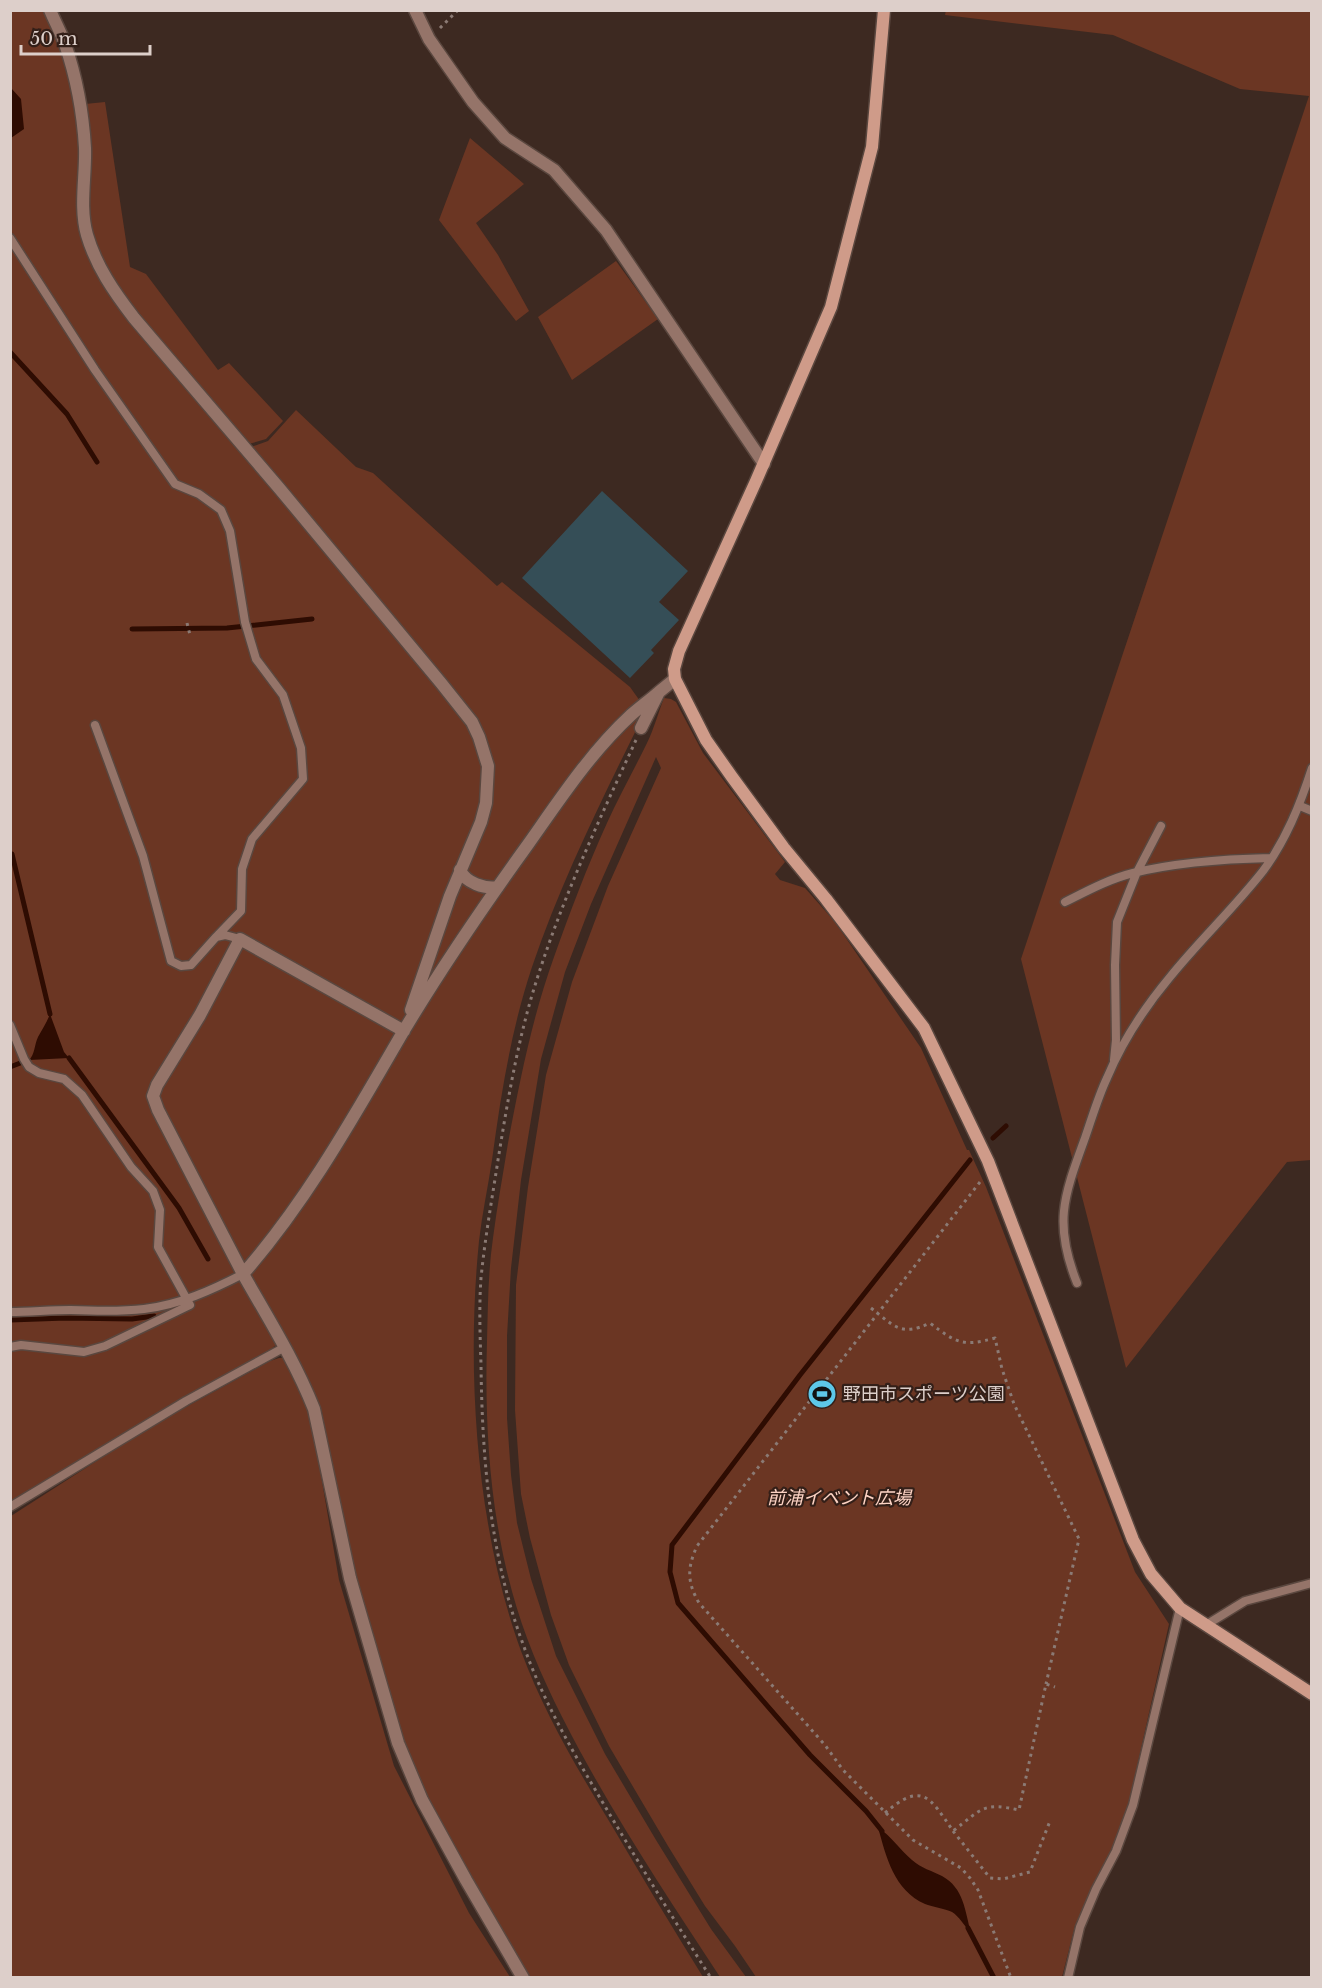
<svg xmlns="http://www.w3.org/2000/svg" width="1322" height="1988" font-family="'Libre Baskerville','Noto Sans JP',serif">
<rect width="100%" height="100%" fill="#3d2921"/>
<path fill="#6b3623" d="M946 10 1311 11V1160L1287 1162 1126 1368 1021 959 1309 96 1240 89 1113 35 945 15Z
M10 11H47L44 13C78 70 80 142 87 207 88 223 88 253 93 266 102 287 117 306 131 324L335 562 467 724C478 745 485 767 483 790 480 825 459 856 447 888 431 931 419 976 406 1019L397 1022 239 932 196 1015 149 1094 150 1105 156 1118 277 1344 268 1352 182 1398 10 1504Z
M105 102 130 267 146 274 218 370 229 363 283 421 266 439 249 444C222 413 195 382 168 350 137 313 96 272 90 222V148L85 104Z
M470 138 524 184 476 223 498 255 529 311 516 321 439 220Z
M616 261 658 319 572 380 538 317Z
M296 410 356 467 373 473 497 586 502 582 630 687 640 701 493 882 477 878 467 871C481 833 500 795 491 753 484 719 445 680 423 653 366 583 309 515 251 447L268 441Z
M664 698 671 699 676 702 703 753 785 862 775 874 780 880 805 888 835 922 921 1048 967 1150H969L986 1187 1135 1572 1169 1624 1129 1802 1117 1837 1075 1926 1062 1977H756L735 1946 705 1906 668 1846 609 1746 569 1665 551 1615 530 1538 521 1494 515 1410 516 1285 528 1187 546 1075 572 982 608 886 661 768 656 757 591 904 565 972 541 1059 521 1180 511 1268 507 1336V1418L511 1475 517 1523 531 1579 556 1656 605 1754 656 1840 711 1929 746 1977H720C674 1907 627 1836 586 1762 564 1722 543 1681 527 1638 492 1544 484 1440 487 1341 488 1306 488 1272 493 1238 497 1206 503 1175 508 1143 520 1080 532 1018 554 957 570 912 587 867 607 823 619 796 634 770 647 743 654 729 658 713 664 698Z
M648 706C606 791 563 876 532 967 511 1030 501 1094 492 1160 488 1187 482 1214 479 1241 466 1371 476 1528 521 1651 544 1713 578 1770 612 1826 642 1877 672 1927 703 1977H527L442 1827 403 1748 349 1553 322 1412 311 1386 251 1275 331 1164 457 954 530 847 587 771Z
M459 883 485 894 427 986Z
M246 945 399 1034 299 1195 249 1262H241L160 1104 159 1092 241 948Z
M279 1358H284L300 1390 311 1418 339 1580 394 1766 469 1913 510 1977 11 1978V1516L151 1426 270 1361Z"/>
<path fill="#2e0c02" d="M11 88 21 99 24 129 11 138Z
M50 1014 64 1052 69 1058 29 1060C35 1054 34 1046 38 1037 42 1030 47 1022 50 1014Z
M878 1827C892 1837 900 1850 912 1860 921 1868 932 1871 942 1876 964 1888 965 1911 971 1933 965 1927 959 1916 952 1912 947 1909 932 1907 925 1904 894 1890 886 1857 878 1827Z"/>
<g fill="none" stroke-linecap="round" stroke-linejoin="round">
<path stroke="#2e0c02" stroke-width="5" d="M10 352 67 414 97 462
M132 629 227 628 312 619
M12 854 50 1014
M69 1058 179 1208 208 1259
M10 1067 28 1060
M993 1138 1006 1126
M10 1320 66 1318 132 1319 154 1316
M882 1831 866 1811 810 1755 678 1603 670 1572 672 1545 800 1375 970 1160
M968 1928 994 1978"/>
</g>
<path fill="#354e57" d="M602 491 688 571 659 602 679 620 651 650 654 653 630 678 522 578Z"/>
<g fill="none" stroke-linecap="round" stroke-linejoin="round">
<g stroke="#5a473f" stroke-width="11">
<path id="lane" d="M10 238 95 370 175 484 199 494 221 510 230 531 245 622 256 659 283 695 301 748 303 779 252 839 242 869 241 911 216 937
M95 725 143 856 171 961 181 966 191 965 216 937 225 935 240 939
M1300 806 1312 811
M1065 902C1087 891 1109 879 1133 873 1178 862 1224 859 1270 858
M10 1025 24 1059 29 1067 39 1073 64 1079 82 1095 131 1167 153 1191 160 1210 158 1247 190 1305 105 1346 84 1352 21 1345 10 1347
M1114 1060 1116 1040 1115 965 1117 922 1137 872 1161 826
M1077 1283C1053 1223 1064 1196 1085 1138 1092 1118 1098 1097 1107 1078 1122 1042 1145 1007 1170 977 1199 941 1234 908 1263 871 1286 840 1300 805 1312 768
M10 1312C30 1312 50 1310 70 1310 95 1311 119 1312 144 1309 179 1305 212 1290 243 1274
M10 1507 186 1401 285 1347
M1206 1625 1245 1601 1312 1583
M1068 1978 1080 1927 1096 1889 1116 1851 1133 1805 1180 1608"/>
</g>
<g stroke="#5a473f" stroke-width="15">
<path id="street" d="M50 10C55 22 61 33 65 44 76 76 83 114 85 148 86 176 79 207 87 235 96 266 114 292 134 318L279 488 441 683 472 722 479 737 488 766 486 803 481 822 450 896 411 1010
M415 10 429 39 473 102 505 138 554 170 606 230 764 464
M641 728 659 692 675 679
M460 870C466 883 484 889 498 887
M243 1274 158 1110 153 1096 157 1085 200 1015 240 939 404 1031
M523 1978 466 1880 422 1800 398 1743 350 1578 314 1409C295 1361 268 1318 243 1274 307 1201 354 1116 403 1032 442 967 485 904 529 843 560 799 591 752 631 715 640 707 650 700 659 692"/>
</g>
<g stroke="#5a473f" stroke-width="15">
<path id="secondary" d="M884 10 872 147 831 307 756 481 679 651 674 669 675 679 706 740 732 777 784 848 826 899 924 1028 988 1161 1133 1540 1151 1574 1180 1608 1312 1694"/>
</g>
<path stroke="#8b7a74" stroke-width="3" stroke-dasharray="3 4.5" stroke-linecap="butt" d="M440 28 458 10
M187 623 190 635
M636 740C600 818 563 897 537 979 518 1038 508 1099 498 1160 492 1199 485 1238 481 1278 479 1306 480 1335 481 1364 482 1457 490 1556 523 1644 543 1701 573 1752 603 1803 638 1862 674 1920 711 1978
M980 1182 697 1546C687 1568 687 1582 699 1603L825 1745 843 1770 913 1840 961 1868 970 1878 978 1890 1011 1978
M871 1308C894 1326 901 1337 930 1323 956 1343 963 1347 995 1338L1002 1369 1014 1404 1079 1539 1046 1684
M885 1813C922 1781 930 1797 953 1831 982 1809 982 1802 1019 1810L1046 1684 1055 1687
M953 1831 990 1878 1003 1879 1030 1872 1050 1821"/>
<use href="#lane" stroke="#957469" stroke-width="8"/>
<use href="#street" stroke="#957469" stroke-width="12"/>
<use href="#secondary" stroke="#cf9b89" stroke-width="12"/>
</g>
<defs>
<g id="stadium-disc" transform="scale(1.5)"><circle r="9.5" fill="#5dc7e8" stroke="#331f18"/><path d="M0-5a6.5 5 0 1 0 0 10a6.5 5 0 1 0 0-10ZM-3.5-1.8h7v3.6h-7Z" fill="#111"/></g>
</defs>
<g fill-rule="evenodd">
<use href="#stadium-disc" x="822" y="1394"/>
</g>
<g text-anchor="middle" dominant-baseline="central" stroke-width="4.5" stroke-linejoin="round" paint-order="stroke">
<g font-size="18" fill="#ddcfca" stroke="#331f18" text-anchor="start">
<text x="843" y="1394">野田市スポーツ公園</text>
</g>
<g font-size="18" font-style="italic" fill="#fdd3c4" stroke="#331f18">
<text x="839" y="1498">前浦イベント広場</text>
</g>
</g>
<rect width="1322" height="1988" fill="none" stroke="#ddcfca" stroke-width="24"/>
<path d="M21 45v9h129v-9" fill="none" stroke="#ddcfca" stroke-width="3"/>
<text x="30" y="45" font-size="18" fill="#ddcfca" stroke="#331f18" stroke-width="4.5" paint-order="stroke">50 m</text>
</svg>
